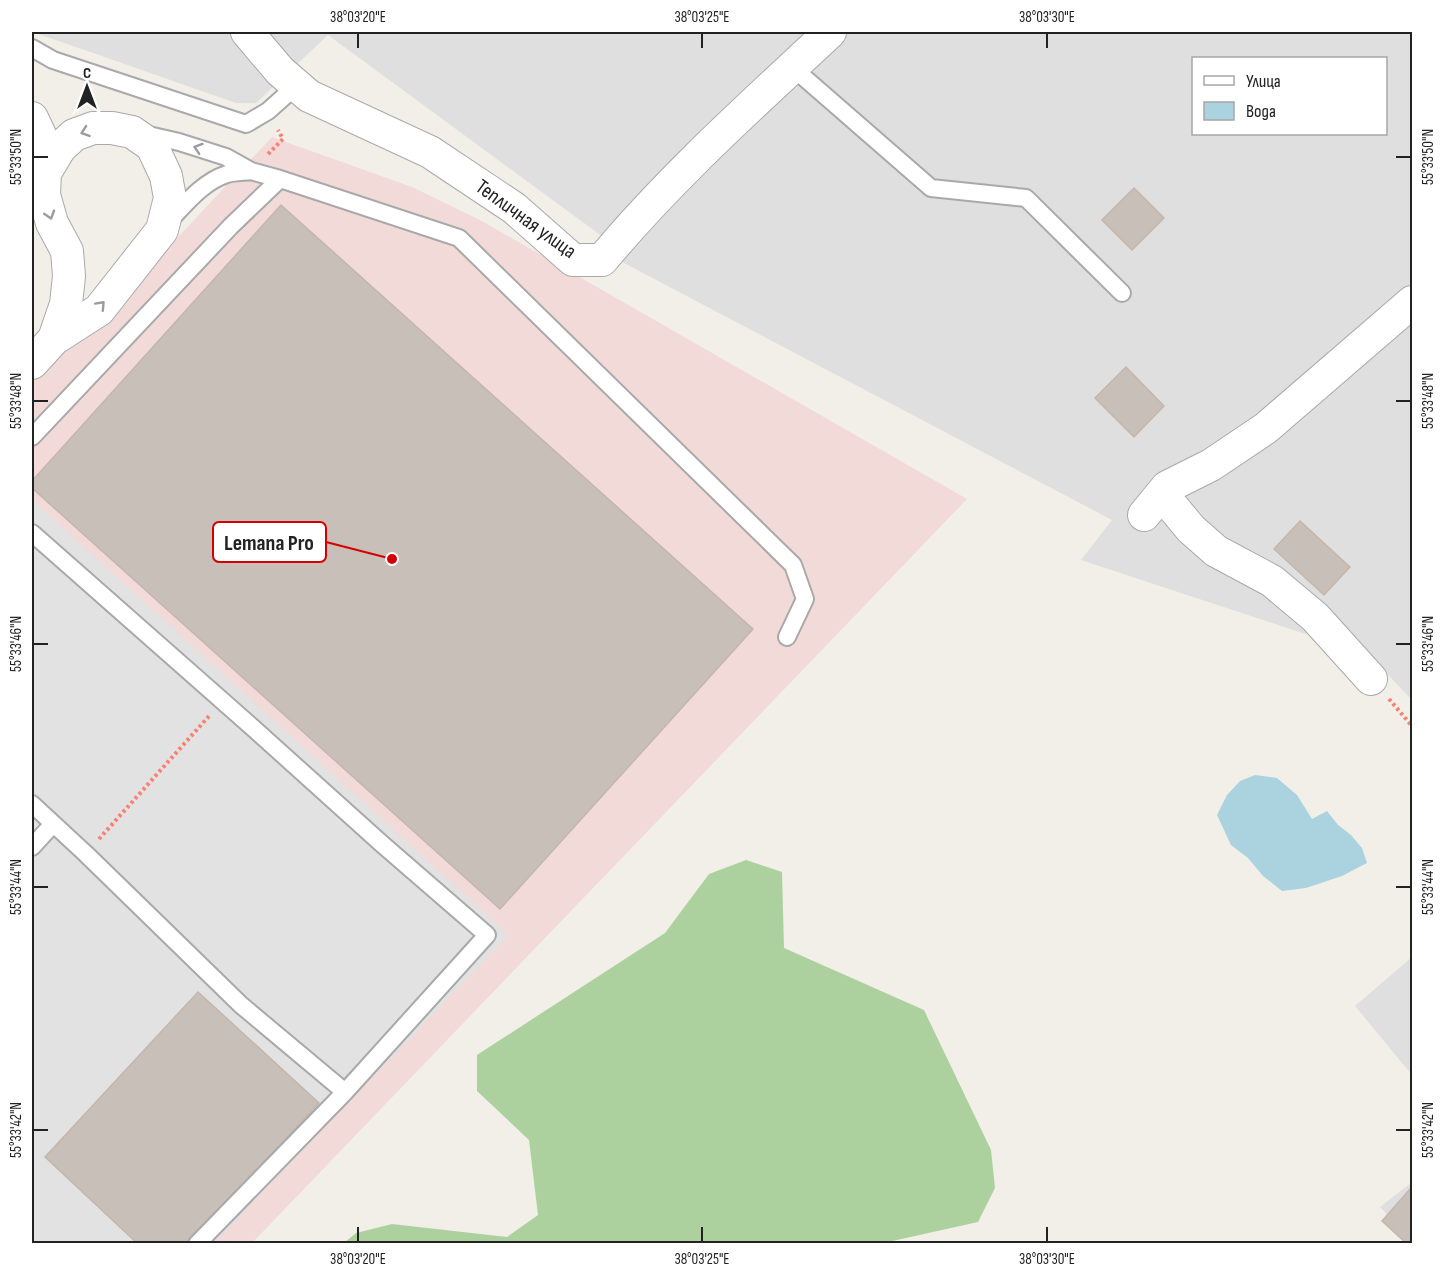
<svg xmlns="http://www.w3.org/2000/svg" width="1444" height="1275" font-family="'Sofia Sans Condensed',sans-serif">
<rect width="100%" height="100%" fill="#f2efe9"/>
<path fill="#e0dfdf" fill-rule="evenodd" d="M33 32H1412V700L1369 655 1081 560 1112 520 624 263 599 234 328 35 256 103H236ZM1194 58H1386V134H1194Z
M1412 957V1075L1355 1006Z
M1412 1182V1241L1380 1207Z"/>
<path fill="#f2dad9" d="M272 137 412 187 480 220 967 499 252 1243H32V381L46 366 117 302Z"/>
<path fill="#add19e" d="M746 860 782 872 784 948 924 1010 991 1150 995 1188 978 1222 879 1244 344 1243 356 1233 392 1224 507 1237 538 1215 529 1140 477 1091V1055L665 933 709 874Z"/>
<path fill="#e2e2e2" d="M32 500 509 935 214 1243H32Z"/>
<path fill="#aad3df" d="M1255 775 1277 778 1297 795 1312 819 1327 811 1338 825 1351 835 1362 848 1367 863 1342 876 1306 888 1282 891 1263 876 1248 858 1231 845 1217 815 1227 795 1240 781Z"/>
<path fill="#c7bfb8" stroke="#c4b6ab" stroke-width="1.5" d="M1134 188 1164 218 1132 250 1102 220Z
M281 205 753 629 500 909 32 488V481Z
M1126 367 1164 406 1134 437 1095 398Z
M1300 521 1350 567 1324 595 1274 549Z
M198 992 319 1103 189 1244H138L45 1157Z
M1410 1189 1412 1191V1244H1407L1382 1221Z"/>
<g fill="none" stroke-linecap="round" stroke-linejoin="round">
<g stroke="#a9a9a9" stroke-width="20">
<path id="lane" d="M32 48 53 60 246 124 268 111 296 86
M792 67 931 188 1026 198 1122 293
M144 134 179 142 226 157 251 171 280 179 459 238 793 565 805 599 787 637
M170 220C187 202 203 182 227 174 234 172 243 172 251 171
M32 437 231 226 280 179
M32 533 252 727 382 844 487 935 345 1092 197 1244
M32 804 86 854 241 1005 345 1092
M32 847 53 824"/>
</g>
<g stroke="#a9a9a9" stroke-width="34">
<path id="street" d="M247 32 280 71 309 96 430 152 514 208 573 260H602C671 177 752 105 830 32
M32 118 40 135 45 173 44 195 52 223 67 251 69 276 66 304 54 339
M32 363 54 339 99 310 162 230 170 198 166 176 152 146 132 132 112 128H93L74 135 60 148 45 173
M1162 494 1191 529 1216 551 1272 581 1315 617 1371 679
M1144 515 1167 487 1211 465 1266 428 1412 302"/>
</g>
<path stroke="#fa8072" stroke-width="4" stroke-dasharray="3 3" stroke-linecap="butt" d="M268 154 283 139 278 130
M1389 699 1412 726
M99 839 210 715"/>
<use href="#lane" stroke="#fff" stroke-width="16"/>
<use href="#street" stroke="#fff" stroke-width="32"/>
</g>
<defs><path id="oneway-chevron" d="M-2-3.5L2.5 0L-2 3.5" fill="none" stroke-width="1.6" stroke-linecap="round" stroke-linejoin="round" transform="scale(1.5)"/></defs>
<g stroke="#9c9c9c">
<use href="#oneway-chevron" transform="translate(85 132) rotate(161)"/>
<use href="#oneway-chevron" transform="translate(198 148) rotate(-162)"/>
<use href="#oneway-chevron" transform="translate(50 215) rotate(72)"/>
<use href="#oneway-chevron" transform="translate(101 305) rotate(-47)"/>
</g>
<path fill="none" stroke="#222" stroke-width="2" d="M358 33V48M702 33V48M1047 33V48M33 157H48M1396 157H1411M33 401H48M1396 401H1411M33 644H48M1396 644H1411M33 887H48M1396 887H1411M33 1130H48M1396 1130H1411M358 1227V1242M702 1227V1242M1047 1227V1242"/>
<g text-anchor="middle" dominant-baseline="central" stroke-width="6" stroke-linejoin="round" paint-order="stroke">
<g font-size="21" fill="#222" stroke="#fff">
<text transform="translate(526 219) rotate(36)">Тепличная улица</text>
</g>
</g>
<path fill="none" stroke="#d40000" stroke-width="2" d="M392 559L326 542"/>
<circle fill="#d40000" stroke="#fff" stroke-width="2" cx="392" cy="559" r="6"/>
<rect fill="#fff" stroke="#d40000" stroke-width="2" x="213" y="522" width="113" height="40" rx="6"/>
<g font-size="22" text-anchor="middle" font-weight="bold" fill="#222">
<text x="269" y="550">Lemana Pro</text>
</g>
<rect width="1444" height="1275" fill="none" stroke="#ffffff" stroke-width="66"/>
<rect x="1192" y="57" width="195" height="78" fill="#ffffff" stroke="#a7a7a7" stroke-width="1.5"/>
<rect x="1204" y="76" width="30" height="9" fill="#ffffff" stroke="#a7a7a7" stroke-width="1.5"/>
<text x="1246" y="87" font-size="18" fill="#222222">Улица</text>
<rect x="1204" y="102" width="30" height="18" fill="#aad3df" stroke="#a7a7a7" stroke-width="1.5"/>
<text x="1246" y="117" font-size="18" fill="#222222">Вода</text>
<g transform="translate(87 87)" stroke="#ffffff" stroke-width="4.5" paint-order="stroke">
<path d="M0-4.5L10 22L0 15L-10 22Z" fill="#222222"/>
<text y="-9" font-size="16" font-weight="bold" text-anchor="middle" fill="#222222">С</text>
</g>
<rect x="33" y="33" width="1378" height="1209" fill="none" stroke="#222" stroke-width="2"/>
<g font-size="15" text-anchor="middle" fill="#222">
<text x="358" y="22">38°03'20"E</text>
<text x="702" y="22">38°03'25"E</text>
<text x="1047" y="22">38°03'30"E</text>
<text transform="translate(16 157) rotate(-90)" y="5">55°33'50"N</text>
<text transform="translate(1428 157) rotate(-90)" y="5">55°33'50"N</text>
<text transform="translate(16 401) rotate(-90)" y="5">55°33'48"N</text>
<text transform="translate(1428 401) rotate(-90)" y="5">55°33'48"N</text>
<text transform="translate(16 644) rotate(-90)" y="5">55°33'46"N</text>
<text transform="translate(1428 644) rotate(-90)" y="5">55°33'46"N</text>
<text transform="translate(16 887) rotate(-90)" y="5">55°33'44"N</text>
<text transform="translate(1428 887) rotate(-90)" y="5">55°33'44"N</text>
<text transform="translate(16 1130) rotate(-90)" y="5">55°33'42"N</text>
<text transform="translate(1428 1130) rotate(-90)" y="5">55°33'42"N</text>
<text x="358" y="1264">38°03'20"E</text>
<text x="702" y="1264">38°03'25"E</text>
<text x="1047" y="1264">38°03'30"E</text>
</g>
</svg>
